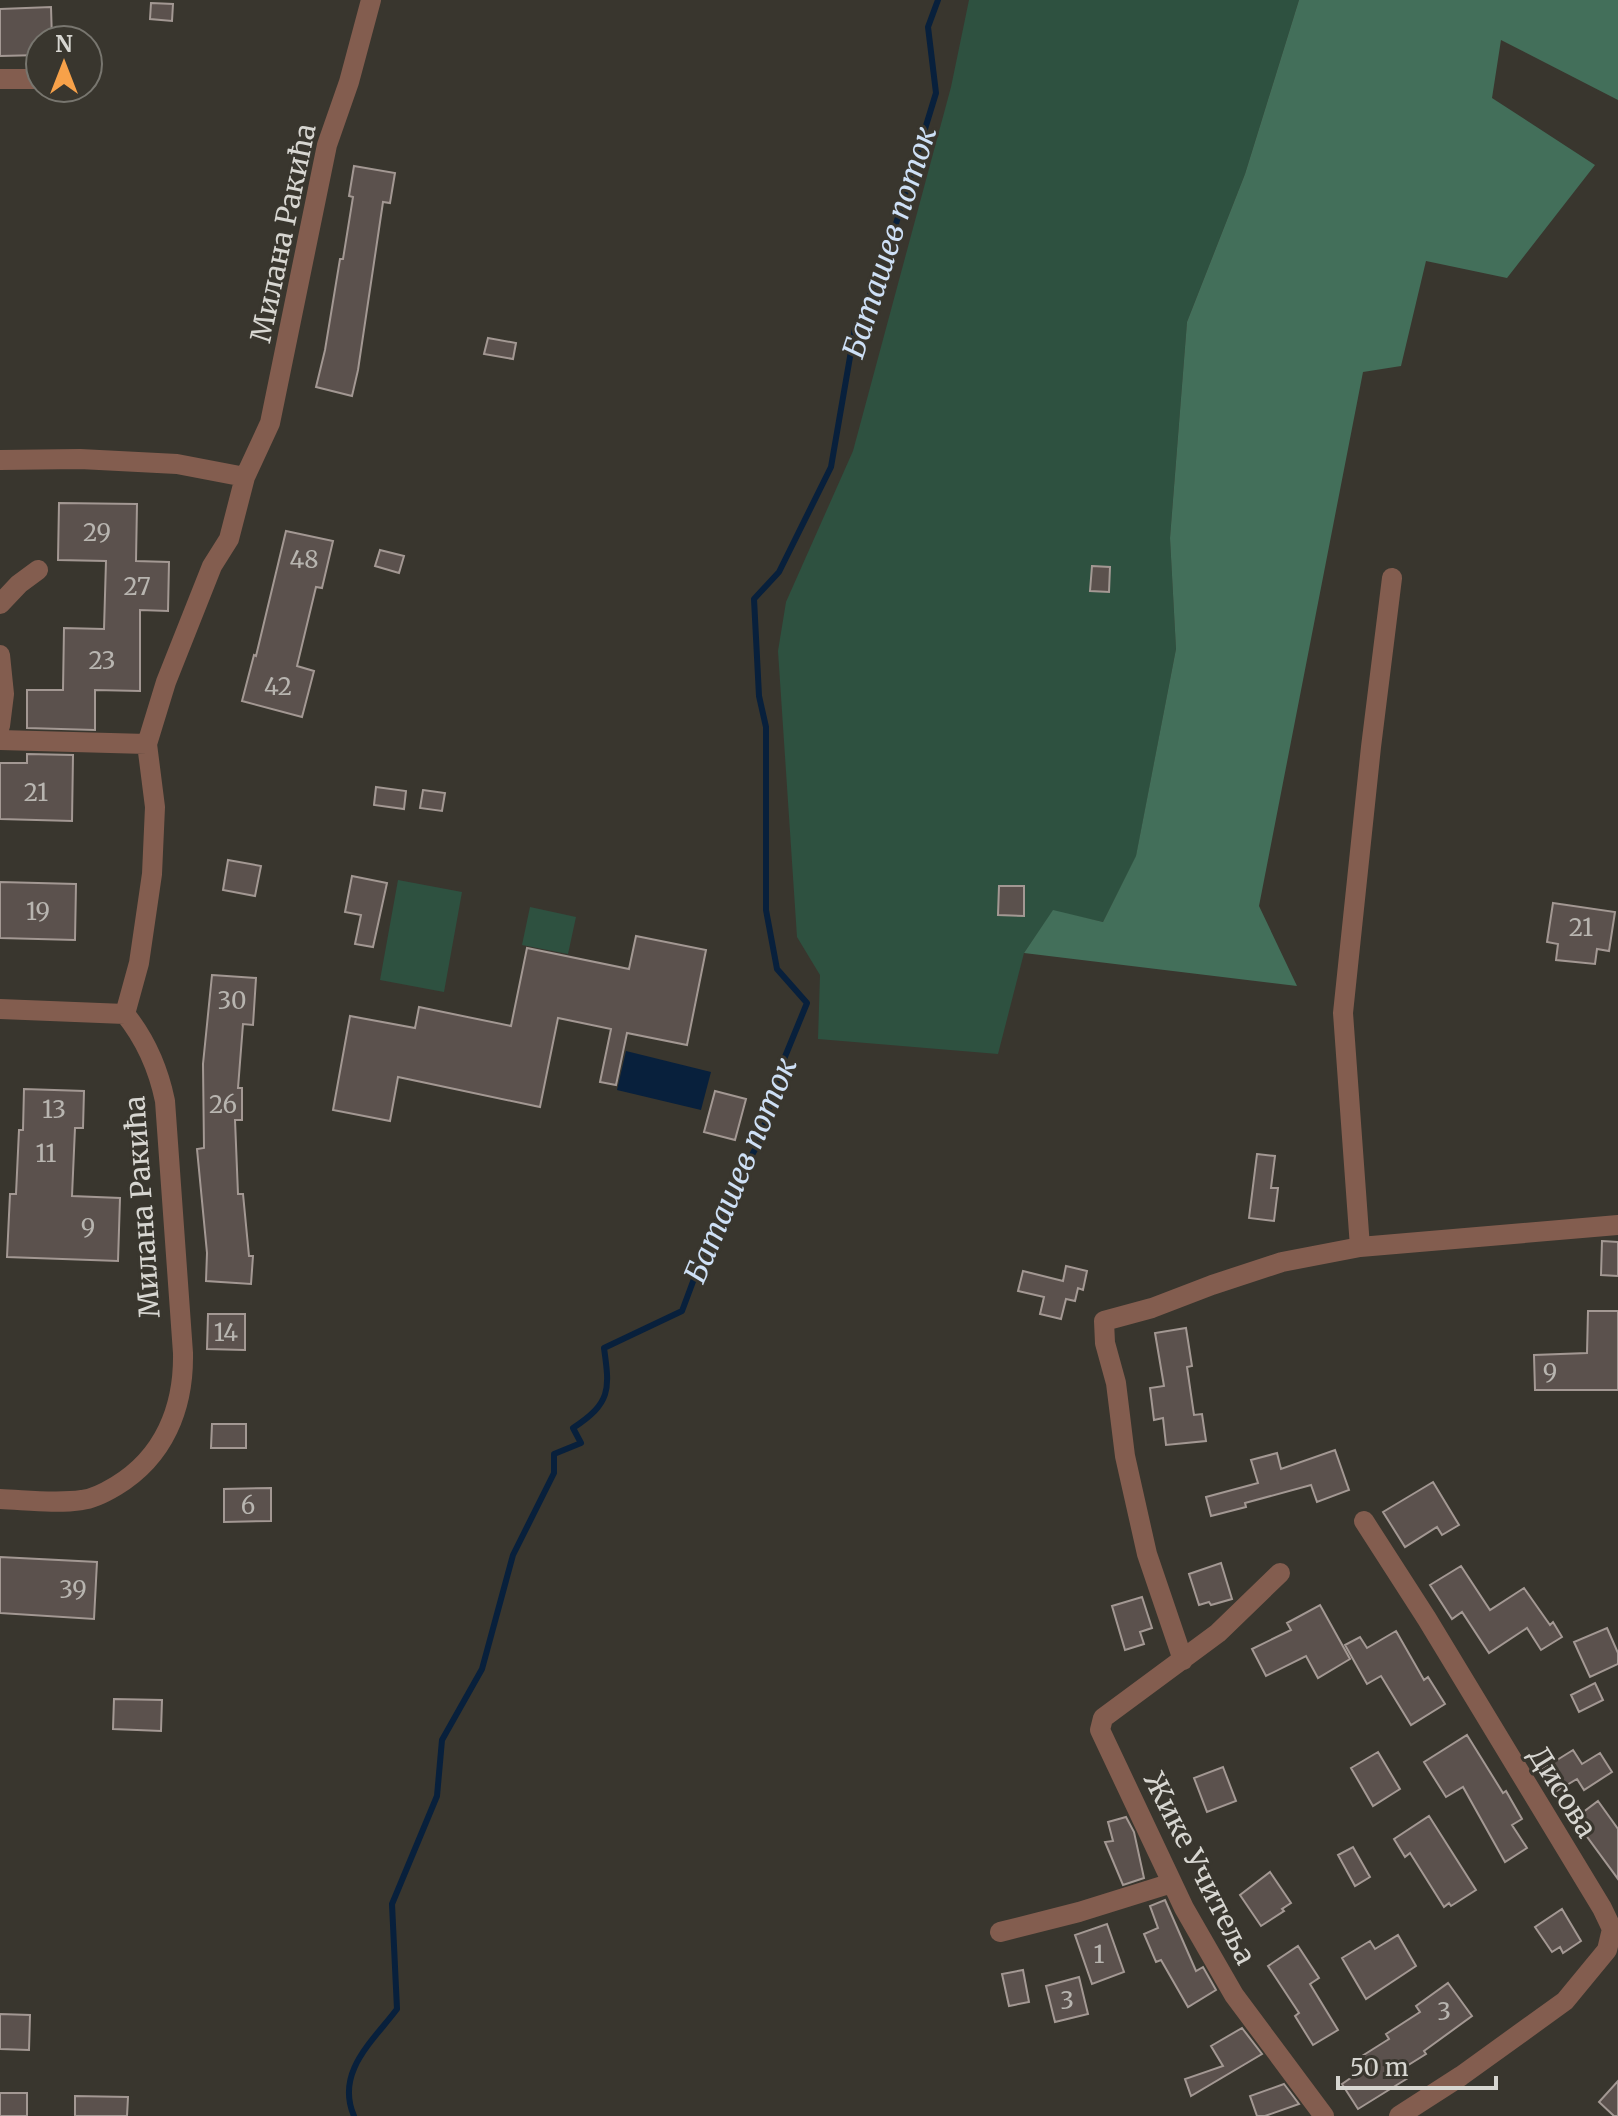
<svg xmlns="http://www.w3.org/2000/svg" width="1618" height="2116" font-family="Merriweather,serif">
<rect width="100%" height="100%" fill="#39362e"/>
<path fill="#2e5140" d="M969 0H1299L1245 174 1187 322 1170 538 1176 649 1136 857 1103 922 1053 911 1024 953 998 1054 818 1039 820 975 797 937 778 651 786 602 853 451 951 87Z
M398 880 462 892 444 992 380 980Z
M530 907 576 917 568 954 522 945Z"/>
<path fill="#436f5a" d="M1299 0H1618V100L1501 40 1492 98 1595 165 1507 278 1426 261 1401 366 1363 372 1259 906 1297 986 1024 953 1053 910 1103 922 1136 856 1176 649 1170 538 1187 322 1245 174Z"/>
<path fill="#08203c" d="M626 1051 711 1072 701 1110 617 1090Z"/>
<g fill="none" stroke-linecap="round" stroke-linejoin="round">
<path stroke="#08203c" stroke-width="6" d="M354 2116C335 2072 373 2041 397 2009L392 1904 437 1796 442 1740 482 1669 513 1555 554 1473V1454L581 1443 573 1428C611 1403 610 1390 604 1348L682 1311 713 1228 760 1140 782 1064 807 1003 777 969 766 910V727L759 696 754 599 779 572 831 467 855 328 883 266 936 93 928 27 938 0"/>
</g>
<path fill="#5b514d" stroke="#a39893" stroke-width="2" d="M151 3 173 4 172 21 150 19Z
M51 7 52 40H40V55L0 56V9Z
M354 166 395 173 390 203 383 202 358 370 352 396 316 387 325 350 340 259H343L353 197 349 196Z
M488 338 516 343 513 359 484 354Z
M59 503 137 504 136 561 169 562 168 611 140 610V691L95 690V730L27 728V690H63L64 628 104 629 106 561 58 560Z
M286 531 333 541 322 588 316 587 297 666 314 671 302 717 242 701 254 655 256 656Z
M380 550 404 556 399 573 375 566Z
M1092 566 1110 567 1109 592 1090 591Z
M27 754 73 755 72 821 0 819V763H27Z
M376 787 406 791 404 809 374 805Z
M423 790 445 793 442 811 420 808Z
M228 860 261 866 255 896 223 890Z
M352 876 387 883 373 947 355 944 361 915 345 912Z
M0 882 76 884 75 940 0 938Z
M999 886H1024V916L998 915Z
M1553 903 1615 912 1609 951 1597 949 1595 964 1556 960 1558 944 1547 942Z
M636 936 706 950 687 1045 627 1033 616 1085 600 1082 611 1029 558 1018 540 1107 398 1077 390 1121 333 1110 350 1016 415 1028 419 1007 511 1026 527 948 629 969Z
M212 975 256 978 253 1025 243 1024 238 1088H242V1120H235L238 1194H243L249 1256H253L251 1284 206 1281 207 1253 197 1149 204 1148 203 1064Z
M24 1089 84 1091 83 1128H75L72 1196 120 1198 118 1261 7 1257 10 1194H16L19 1130H23Z
M715 1091 746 1099 735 1140 704 1132Z
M1257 1154 1275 1156 1271 1188H1278L1274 1221 1249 1218Z
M1602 1241 1618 1242V1276L1601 1275Z
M1066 1266 1087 1271 1083 1290 1078 1288 1075 1301 1066 1299 1061 1319 1040 1314 1044 1297 1018 1291 1023 1271 1063 1281Z
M1588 1311H1618V1390H1535L1534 1355 1587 1353Z
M208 1314H245V1350L207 1349Z
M1186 1328 1192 1366 1187 1367 1194 1415 1202 1414 1206 1441 1166 1445 1163 1418 1154 1420 1150 1388 1164 1386 1155 1333Z
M212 1424H246V1448H211Z
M1335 1450 1349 1490 1317 1502 1311 1485 1245 1503 1246 1507 1211 1516 1206 1497 1258 1483 1251 1460 1277 1453 1281 1469Z
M1433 1482 1459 1525 1442 1535 1437 1527 1405 1547 1383 1512Z
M271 1488V1521L224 1522V1489Z
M0 1557 97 1562 94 1619 0 1613Z
M1221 1563 1232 1599 1211 1605 1209 1602 1199 1605 1189 1574Z
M1461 1566 1490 1610 1524 1588 1550 1625 1553 1622 1562 1637 1541 1650 1527 1628 1489 1653 1462 1612 1452 1619 1430 1585Z
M1142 1597 1152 1628 1140 1632 1144 1644 1125 1650 1112 1606Z
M1320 1605 1350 1659 1318 1678 1306 1656 1266 1676 1252 1649 1291 1630 1287 1623Z
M1607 1628 1618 1653V1664L1590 1677 1574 1642Z
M1396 1631 1424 1680 1428 1677 1445 1704 1411 1725 1381 1676 1367 1684 1345 1645 1360 1637 1367 1648Z
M1595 1683 1603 1700 1579 1712 1571 1695Z
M114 1699 162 1700 161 1731 113 1729Z
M1467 1735 1503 1793 1506 1791 1522 1819 1512 1825 1527 1848 1505 1862 1463 1787 1446 1797 1424 1762Z
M1573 1750 1582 1764 1600 1753 1612 1772 1584 1790 1577 1779 1555 1792 1541 1770Z
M1378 1752 1400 1789 1373 1806 1351 1768Z
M1223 1767 1236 1801 1207 1812 1194 1778Z
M1598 1801 1618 1829V1879L1574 1819Z
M1429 1816 1476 1890 1451 1906 1449 1903 1444 1907 1410 1853 1405 1857 1394 1839Z
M1126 1817 1134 1832 1144 1878 1123 1885 1105 1842 1113 1841 1108 1822Z
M1353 1847 1370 1877 1355 1886 1338 1855Z
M1270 1872 1291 1903 1282 1909 1284 1911 1261 1926 1240 1895Z
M1165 1900 1196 1971 1203 1967 1216 1990 1188 2007 1161 1960 1156 1962 1144 1934 1158 1928 1150 1906Z
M1562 1909 1581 1941 1563 1953 1560 1947 1552 1952 1535 1927Z
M1107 1924 1124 1972 1092 1984 1075 1935Z
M1398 1935 1416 1966 1366 1999 1342 1958 1370 1941 1375 1949Z
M1298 1946 1319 1978 1310 1984 1338 2030 1313 2045 1295 2016 1299 2013 1268 1966Z
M1023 1970 1029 2002 1009 2006 1002 1974Z
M1079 1977 1088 2014 1055 2022 1046 1986Z
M1448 1983 1472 2016 1424 2051 1426 2054 1402 2069 1408 2078 1358 2109 1342 2084 1368 2066 1362 2056 1389 2039 1386 2034 1420 2012 1416 2006Z
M0 2014 30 2015 29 2050 0 2049Z
M1242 2028 1262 2054 1191 2096 1185 2079 1223 2066 1211 2046Z
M1618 2081V2116H1614L1599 2102Z
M1284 2084 1299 2104 1265 2116H1257L1250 2096Z
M0 2093H27V2116H0Z
M75 2096 128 2097 127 2116H75Z"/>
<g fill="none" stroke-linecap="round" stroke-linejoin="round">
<path stroke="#835d4f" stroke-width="20" d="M0 79H40
M0 460 80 459 177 464 245 477
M0 604 19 584 38 570
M0 655 4 694 0 726
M0 740 147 744
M0 1009 125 1014
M1360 1247 1343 1013 1371 747 1392 578
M0 1499C26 1500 55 1504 82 1500 93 1499 106 1492 116 1486 164 1457 184 1408 183 1353L165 1101C158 1067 146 1040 125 1014L139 963 152 874 155 807 147 744 166 682 212 566 229 539 245 477 270 423 327 145 349 82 371 0
M1364 1521 1427 1619 1602 1908 1612 1929 1607 1950 1565 2001 1461 2076 1399 2116
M1280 1573 1218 1633 1103 1718 1100 1730 1184 1908 1234 1995 1324 2116
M1183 1660 1147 1554 1125 1456 1116 1383 1105 1343 1104 1321 1152 1308 1212 1285 1282 1262 1360 1247 1618 1225
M1000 1932 1079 1912 1172 1883"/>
</g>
<g text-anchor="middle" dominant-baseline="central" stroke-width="6" stroke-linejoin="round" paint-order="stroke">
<g font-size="24" fill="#b8b5b0">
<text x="97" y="532">29</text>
<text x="304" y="559">48</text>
<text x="137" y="586">27</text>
<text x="102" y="660">23</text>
<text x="278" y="686">42</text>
<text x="36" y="792">21</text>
<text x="38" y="911">19</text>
<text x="1581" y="927">21</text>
<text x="232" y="1000">30</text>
<text x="223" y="1104">26</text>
<text x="54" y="1109">13</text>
<text x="46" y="1153">11</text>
<text x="88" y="1227">9</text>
<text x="226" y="1332">14</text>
<text x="1550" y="1372">9</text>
<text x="248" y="1505">6</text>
<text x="73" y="1589">39</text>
<text x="1099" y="1954">1</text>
<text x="1067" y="2000">3</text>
<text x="1444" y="2011">3</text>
</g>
<g font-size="28" fill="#d7d6d1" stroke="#39362e">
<text transform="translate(283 233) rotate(-78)">Милана Ракића</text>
<text transform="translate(142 1207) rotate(-94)">Милана Ракића</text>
<text transform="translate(1563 1792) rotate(58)">Дисова</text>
<text transform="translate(1200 1868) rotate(63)">Жике Учитеља</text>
</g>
<g font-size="30" font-style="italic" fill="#cee0f6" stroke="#39362e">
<text transform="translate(889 242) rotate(-72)">Баташев поток</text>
<text transform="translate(740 1170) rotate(-67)">Баташев поток</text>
</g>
</g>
<g transform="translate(64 64)"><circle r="38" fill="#39362e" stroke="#78766f" stroke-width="2"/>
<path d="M0-6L14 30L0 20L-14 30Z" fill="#f7a149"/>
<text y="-12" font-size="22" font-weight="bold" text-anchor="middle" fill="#d7d6d1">N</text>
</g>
<path d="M1338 2076v12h158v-12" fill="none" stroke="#d7d6d1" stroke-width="4"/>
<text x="1350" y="2076" font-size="24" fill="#d7d6d1" stroke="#39362e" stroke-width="6" paint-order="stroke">50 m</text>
</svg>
